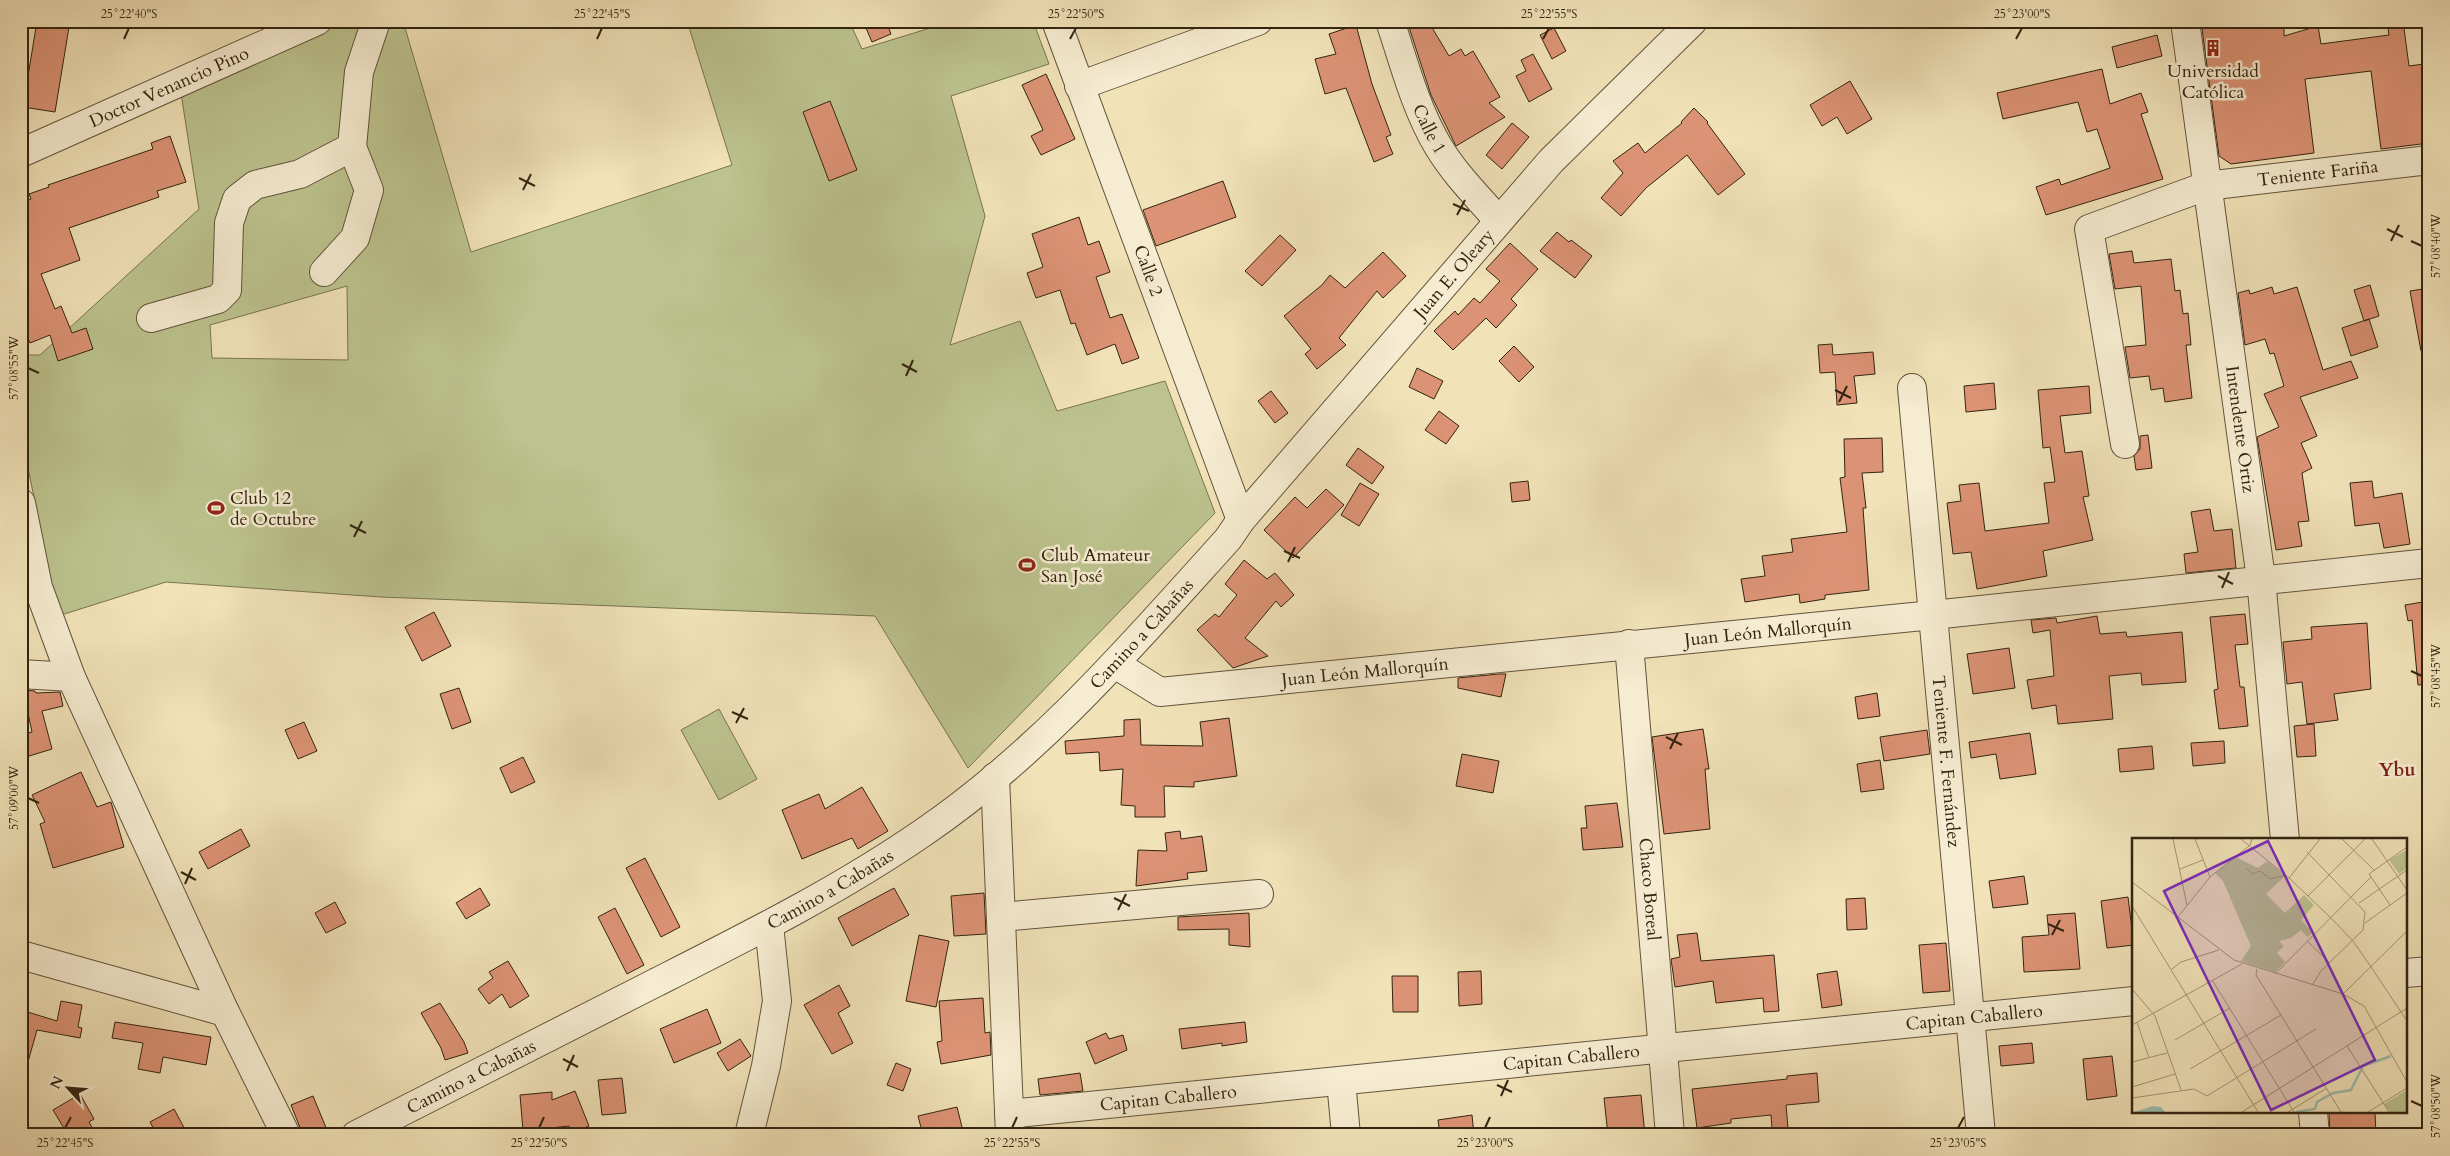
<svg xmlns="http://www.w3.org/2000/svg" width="2450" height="1156" font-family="Cardo,serif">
<rect width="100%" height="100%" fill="#f1e2b8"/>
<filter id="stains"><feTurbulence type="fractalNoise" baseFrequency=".004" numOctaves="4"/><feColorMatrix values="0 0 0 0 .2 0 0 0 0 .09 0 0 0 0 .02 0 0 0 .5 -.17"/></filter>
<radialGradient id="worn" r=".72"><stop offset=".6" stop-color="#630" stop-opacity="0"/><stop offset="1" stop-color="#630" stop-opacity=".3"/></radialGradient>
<path fill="#bcc38e" stroke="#787450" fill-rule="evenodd" d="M344 21H403L471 252 732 165 687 21H849L862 49 953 21H1033L1049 64 951 96 985 216 950 345 1020 321 1057 411 1165 381 1215 513 968 768 875 616 381 597 166 582 58 616 21 433V355H40L199 209 181 93ZM347 286 348 360 212 358 210 325Z
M719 709 757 779 719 800 681 730Z"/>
<path fill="#dc9375" stroke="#332411" d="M37 21H70L55 112 23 107Z
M863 21H886L891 34 872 42Z
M1407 21H1428L1449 56 1461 49 1465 56 1473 51 1500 97 1489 103 1505 117 1456 146 1431 95Z
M2201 21H2284V36L2318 26 2321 44 2389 35 2387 21H2403L2409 66 2424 64 2429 98V143L2381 149 2371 71 2305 79 2314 153 2231 164 2219 156Z
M1356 25 1372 84 1391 135 1386 137 1393 154 1374 162 1346 88 1325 94 1315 59 1336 54 1329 34Z
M1554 28 1566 51 1552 59 1540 35Z
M2157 35 2162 56 2117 68 2112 47Z
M1533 54 1552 89 1529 102 1516 76 1526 71 1521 60Z
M2102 69 2110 104 2141 93 2148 112 2141 114 2163 179 2046 215 2036 187 2059 179 2061 185 2110 168 2097 129 2087 132 2078 102 2003 119 1997 93Z
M1046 74 1075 139 1041 155 1031 136 1043 130 1022 85Z
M1850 81 1872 119 1847 134 1837 117 1822 126 1810 105Z
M830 101 857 170 829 181 803 112Z
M1694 108 1708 122 1707 123 1745 174 1718 195 1687 155 1646 188 1621 216 1601 198 1623 173 1613 161 1638 143 1645 153 1682 123 1681 122Z
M1512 123 1529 137 1502 169 1486 155Z
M170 136 186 182 157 191 159 197 69 228 80 260 41 274 55 309 61 306 72 333 86 328 93 349 58 361 50 335 30 343 21 322V203L31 199 29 194 49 187 48 185 153 149 151 143Z
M1223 181 1236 217 1156 246 1143 210Z
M1079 217 1088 245 1099 241 1110 272 1096 277 1110 318 1122 314 1139 358 1122 364 1115 344 1087 355 1075 323 1071 324 1060 290 1036 298 1027 273 1043 267 1032 234Z
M1557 232 1569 242 1571 240 1592 256 1575 278 1540 251Z
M1280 235 1296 250 1262 286 1245 271Z
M1510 243 1538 269 1511 299 1517 305 1496 328 1486 318 1453 350 1434 331 1455 311 1458 315 1474 298 1480 303 1500 281 1486 269Z
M2132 251 2134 263 2171 259 2175 291 2180 290 2183 314 2188 313 2191 345H2186L2192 398 2165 402 2163 388 2151 390 2149 376 2130 378 2125 347 2146 345 2141 286 2115 289 2109 254Z
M1383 252 1406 276 1383 298 1377 291 1339 338 1346 345 1317 369 1305 354 1311 349 1284 316 1322 285 1330 275 1345 288Z
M2370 285 2379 316 2364 321 2354 290Z
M2272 287 2274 294 2297 287 2323 370 2351 361 2358 378 2300 397 2317 436 2301 443 2312 468 2302 473 2309 521 2298 522 2302 546 2276 550 2257 437 2279 427 2264 394 2284 386 2274 353 2270 354 2265 339 2245 345 2238 293 2249 290 2250 294Z
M2429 288V351H2421L2410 291Z
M2369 319 2378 347 2351 356 2342 328Z
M1832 344 1833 355 1873 352 1875 374 1854 376 1857 403 1837 405 1835 372 1820 373 1818 345Z
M1514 346 1534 367 1519 382 1499 361Z
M1417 368 1443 381 1434 399 1409 387Z
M1994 383 1996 409 1966 412 1964 386Z
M2089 386 2091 413 2060 416 2065 453 2082 451 2089 496 2083 497 2093 540 2043 551 2047 576 1977 589 1971 552 1953 554 1947 503 1961 501 1959 485 1979 483 1985 531 2049 523 2044 483 2055 482 2050 447 2043 448 2038 390Z
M1271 391 1288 413 1275 423 1258 401Z
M1439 411 1459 426 1446 444 1425 430Z
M2148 435 2152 468 2136 470 2134 456 2140 449V436Z
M1882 438 1883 472 1862 473 1866 508H1863L1869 590 1825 595V599L1800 603 1799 594 1745 602 1741 579 1765 576 1762 556 1793 552 1791 539 1847 532 1840 478 1845 477 1844 439Z
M1358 448 1384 467 1372 484 1346 465Z
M1528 481 1530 500 1512 502 1510 483Z
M2372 481 2374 498 2402 493 2410 544 2384 548 2379 523 2355 526 2350 483Z
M1360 483 1379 494 1359 526 1341 515Z
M1326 489 1344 505 1293 558 1264 530 1295 497 1307 508Z
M2210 509 2214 531 2232 529 2236 568 2186 573 2184 554 2198 552 2191 512Z
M1244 560 1267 579 1275 573 1294 595 1281 607 1276 601 1245 638 1268 656 1233 668 1197 630 1215 614 1219 617 1237 595 1225 584Z
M2429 601V684L2418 685 2412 620 2408 621 2405 605Z
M434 612 451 646 422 661 405 627Z
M2245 614 2248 644 2235 645 2240 687H2244L2248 726 2219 729 2214 690 2218 689 2210 617Z
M2097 616 2100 634 2126 632 2127 637 2182 632 2186 682 2142 685 2141 673 2109 676 2113 719 2058 724 2056 705 2032 709 2027 680 2054 676 2050 630 2033 633 2031 620 2056 618 2057 623Z
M2367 623 2371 689 2334 694 2338 720 2307 724 2302 682 2287 684 2283 642 2312 639 2311 627Z
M2009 648 2015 688 1973 694 1967 654Z
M1499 674H1506L1501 697 1458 688V678Z
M459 688 471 722 452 729 440 694Z
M23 690 35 691 36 693 60 692 63 706 42 711 52 749 26 757 21 735 32 732Z
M1877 693 1880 716 1858 719 1855 697Z
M1229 718 1237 776 1194 782V787L1164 786 1165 817H1135V806L1121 805 1123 769 1100 771 1099 752 1066 754 1065 741 1124 736V720L1140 719 1141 745 1203 746 1200 722Z
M304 722 317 751 298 759 285 730Z
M2314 724 2316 756 2297 757 2294 726Z
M1703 729 1709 769H1705L1710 829 1664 834 1652 737Z
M1927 730 1930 754 1884 761 1880 737Z
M2030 733 2036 774 2000 779 1996 754 1971 758 1969 742Z
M2224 741 2225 763 2193 766 2191 743Z
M2152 746 2154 769 2120 772 2118 749Z
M1462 754 1499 761 1493 793 1456 786Z
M523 757 535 782 511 793 500 768Z
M1880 760 1884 789 1861 792 1857 764Z
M81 772 97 807 111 802 124 847 53 868 40 824 45 822 32 795Z
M862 787 888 831 858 849 852 838 802 859 782 810 819 794 825 809Z
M1617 803 1623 847 1583 850 1581 828H1587L1585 806Z
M241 829 250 846 208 869 199 852Z
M1180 831 1181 839 1202 836 1207 871 1187 873 1188 879 1136 886 1138 850 1167 851 1165 833Z
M645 858 680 927 661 937 626 868Z
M2024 876 2028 904 1993 908 1989 881Z
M480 888 490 905 466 919 456 903Z
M894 888 909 915 852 946 838 918Z
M984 893 986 934 954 936 951 896Z
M2128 897 2134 945 2107 948 2101 901Z
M1865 898 1867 929 1847 930 1846 899Z
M335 902 346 923 326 933 315 913Z
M615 908 644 965 627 974 598 917Z
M1249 913 1250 947 1229 945V929L1178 930V917Z
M2075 913 2080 969 2024 972 2022 937 2049 935 2047 915Z
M1697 933 1701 961 1774 955 1779 1011 1764 1012 1763 998 1716 1003 1713 981 1675 987 1671 959 1680 957 1677 935Z
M919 935 949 941 936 1007 906 1001Z
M1946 943 1950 991 1923 993 1919 945Z
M508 961 529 996 510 1008 502 994 489 1004 478 989 493 978 489 972Z
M1481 971 1482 1004 1459 1006 1458 972Z
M1837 971 1842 1005 1822 1008 1817 974Z
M1392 976H1418V1012H1393Z
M839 985 850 1006 838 1013 853 1043 832 1054 804 1005Z
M983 998 985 1033 990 1032 991 1055 941 1064 937 1042 942 1041 939 1001Z
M61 1001 82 1005 78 1027 82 1028 80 1038 37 1030 26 1069 21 1068V1010L57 1021Z
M440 1003 464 1042 468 1053 445 1060 441 1048 421 1013Z
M707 1009 721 1043 674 1063 660 1029Z
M115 1022 211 1037 206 1065 163 1057 160 1073 138 1069 143 1043 112 1038Z
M1245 1022 1247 1042 1222 1046V1043L1182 1049 1179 1029Z
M1106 1033 1109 1039 1123 1035 1127 1050 1095 1064 1086 1042Z
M740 1039 751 1056 728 1071 717 1053Z
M2032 1043 2034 1063 2001 1066 1999 1046Z
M2112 1056 2117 1096 2087 1100 2083 1059Z
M896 1063 911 1069 903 1091 887 1085Z
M1080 1073 1083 1091 1040 1095 1038 1079Z
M1817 1073 1819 1102 1786 1105 1788 1128 1772 1129 1771 1115 1731 1119V1123L1697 1128 1692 1089 1787 1079V1076Z
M622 1078 626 1113 602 1115 598 1080Z
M575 1091 589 1126 572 1133 569 1126 523 1131 520 1095 552 1092V1100Z
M80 1094 94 1119 89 1122 96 1135H68L53 1110Z
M1641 1095 1645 1135H1608L1604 1098Z
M313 1096 329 1135H303L291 1105Z
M957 1107 964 1135H923L918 1116Z
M174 1109 188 1135H157L150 1122Z
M2329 1112H2375L2376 1135H2330Z
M1472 1115 1474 1135H1440L1438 1120Z"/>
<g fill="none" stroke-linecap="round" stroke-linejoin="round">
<g stroke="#62543b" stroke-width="30">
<g id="minor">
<path id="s1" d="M1056 21 1241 520"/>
<path id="s2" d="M1390 21C1404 63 1415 107 1438 146 1454 173 1477 196 1498 220"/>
<path id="s3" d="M2185 21 2261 579 2285 840"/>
<path d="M1079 86 1258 21"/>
<path id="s4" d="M21 153 317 21"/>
<path d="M324 272 355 238 369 190 352 147"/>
<path d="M151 318 218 299 227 290 229 223 237 199 255 185 300 174 352 147 359 72 376 21"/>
<path id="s5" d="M1912 388 1981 1135"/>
<path id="s6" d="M2125 444 2089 229 2206 186 2429 160"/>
<path d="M21 503 38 587 71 677 225 1012 286 1135"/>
<path id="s7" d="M1629 644 1670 1135"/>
<path id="s8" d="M1115 664 1160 692 1933 615 2429 563"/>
<path d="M21 674 71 677"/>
<path d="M995 777 1010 1135"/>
<path d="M1001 917 1259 894"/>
<path d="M21 955 225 1012"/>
<path d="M2406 973 2429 971"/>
<path d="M1341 1081 1346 1135"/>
<path d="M2313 1112 2315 1135"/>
<path id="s9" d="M1009 1114 2134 1001"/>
<path id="s10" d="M356 1135C457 1084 557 1033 657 982 748 936 840 890 924 832 1041 752 1134 643 1228 539L1241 520 1551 161 1693 21"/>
<path d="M749 1135 766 1066 777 1001 769 925"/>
</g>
</g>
<use href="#minor" stroke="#f6ecd1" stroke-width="28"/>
</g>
<path fill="none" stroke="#332411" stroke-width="2" d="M124 39 129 28M597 39 602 28M1070 39 1076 28M1543 39 1549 28M2016 39 2022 28M519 178 535 186M523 190 531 174M1453 204 1469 211M1457 215 1465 200M2387 229 2403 237M2391 241 2399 225M2411 241 2422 246M902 364 917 372M28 368 39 373M906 376 913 360M1835 390 1851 398M1839 402 1847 386M350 525 366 533M354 537 362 521M1284 551 1300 558M1288 562 1295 547M2218 576 2233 584M2222 588 2229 572M2411 671 2422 676M732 712 748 719M736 723 744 708M1666 737 1682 745M1670 749 1678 733M28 798 39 803M181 872 196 880M185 884 192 868M1114 898 1130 906M1118 910 1126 894M2048 924 2064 931M2052 935 2060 920M563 1059 578 1067M567 1071 574 1055M1497 1085 1512 1092M1501 1096 1508 1080M2411 1101 2422 1106M65 1128 71 1117M539 1128 544 1117M1012 1128 1017 1117M1485 1128 1490 1117M1958 1128 1964 1117"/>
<defs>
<g id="building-bare" transform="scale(1.35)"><path d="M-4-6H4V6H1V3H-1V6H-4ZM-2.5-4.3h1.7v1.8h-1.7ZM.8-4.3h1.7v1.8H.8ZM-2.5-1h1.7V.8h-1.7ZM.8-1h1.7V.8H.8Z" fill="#8f2418" stroke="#f6ecd1" stroke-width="2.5" paint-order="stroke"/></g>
<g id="stadium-bare" transform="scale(1.35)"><path d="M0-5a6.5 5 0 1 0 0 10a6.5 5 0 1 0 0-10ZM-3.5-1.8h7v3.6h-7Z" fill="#8f2418" stroke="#f6ecd1" stroke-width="2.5" paint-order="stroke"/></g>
</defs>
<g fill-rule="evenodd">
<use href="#building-bare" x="2213" y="48"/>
<use href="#stadium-bare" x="216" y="508"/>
<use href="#stadium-bare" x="1027" y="565"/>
</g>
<g text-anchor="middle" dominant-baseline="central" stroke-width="5" stroke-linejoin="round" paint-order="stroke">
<g font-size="18" fill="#332411" stroke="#f6ecd1" text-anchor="start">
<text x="2213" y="71" text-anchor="middle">Universidad<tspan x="2213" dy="21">Católica</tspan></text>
<text x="230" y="498">Club 12<tspan x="230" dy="21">de Octubre</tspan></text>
<text x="1041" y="555">Club Amateur<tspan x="1041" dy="21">San José</tspan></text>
</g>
<g font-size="18" fill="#332411" stroke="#f6ecd1">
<text stroke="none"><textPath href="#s4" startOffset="162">Doctor Venancio Pino</textPath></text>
<text stroke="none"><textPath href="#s2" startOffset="115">Calle 1</textPath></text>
<text stroke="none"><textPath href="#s6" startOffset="455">Teniente Fariña</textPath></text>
<text stroke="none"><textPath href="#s1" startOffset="266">Calle 2</textPath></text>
<text stroke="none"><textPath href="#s10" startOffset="1416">Juan E. Oleary</textPath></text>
<text stroke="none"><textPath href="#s3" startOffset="412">Intendente Ortiz</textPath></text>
<text stroke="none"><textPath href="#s8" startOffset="664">Juan León Mallorquín</textPath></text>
<text stroke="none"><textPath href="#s10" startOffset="939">Camino a Cabañas</textPath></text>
<text stroke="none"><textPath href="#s8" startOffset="259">Juan León Mallorquín</textPath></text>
<text stroke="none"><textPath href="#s5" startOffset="375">Teniente F. Fernández</textPath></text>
<text stroke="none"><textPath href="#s10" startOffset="534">Camino a Cabañas</textPath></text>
<text stroke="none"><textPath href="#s7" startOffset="246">Chaco Boreal</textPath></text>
<text stroke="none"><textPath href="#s9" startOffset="970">Capitan Caballero</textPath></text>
<text stroke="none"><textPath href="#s9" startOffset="565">Capitan Caballero</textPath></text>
<text stroke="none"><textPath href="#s10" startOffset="129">Camino a Cabañas</textPath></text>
<text stroke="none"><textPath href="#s9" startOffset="160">Capitan Caballero</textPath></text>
</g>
<g font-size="19" font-weight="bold" fill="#7a1f14" stroke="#f6ecd1">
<text x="2397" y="770">Ybu</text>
</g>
</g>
<g transform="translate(2132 838)">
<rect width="275" height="275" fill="#f1e2b8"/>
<path d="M275 12V30L267 36 257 22ZM104 19 126 30 135 23 153 38 134 56 153 75 172 57 182 67 169 82 180 94 176 99 169 92 159 100 147 103 152 108 145 115 153 124 143 134 109 123 119 108 91 43 83 35ZM275 252V274H258L252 266Z" fill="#bcc38e"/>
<path d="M21 268 29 269 33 274H2Z" fill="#9bbead"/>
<path fill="none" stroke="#9bbead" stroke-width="2.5" d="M164 274 183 271 185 264 201 255 219 252 231 228 259 218"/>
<path fill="none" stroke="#a59675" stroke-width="1" d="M41 1 55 67M63 1 78 39M109 1 157 40 198 79 221 103 239 129M210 1 242 32M240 1 275 52M175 14 233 74 231 92 189 133 181 146M114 30 120 36 128 33 138 41 154 37M48 31 71 22M157 40 188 1M0 44 102 122 211 156M176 58 233 1M227 65 275 32M258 67 237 36 275 9M0 68 126 274M45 80 78 39 118 7 120 1M233 85 275 55M275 93 211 156 232 168 275 244M175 103 198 125M239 129 275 183M40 131 49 124 87 112M125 131 124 137 209 274M143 136 239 39M80 142 162 274M0 151 23 178 49 252M5 184 17 220M0 187 110 126M43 202 98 170M215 208 257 274M0 224 35 215M58 231 149 177M0 249 43 236M0 260 62 251 75 258 184 191M110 274 275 170M156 274 195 250M236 274 275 250"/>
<path fill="#7b2cbf" fill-opacity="0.15" stroke="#7b2cbf" stroke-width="2.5" d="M136 3 243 222 139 272 32 53Z"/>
<rect width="275" height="275" fill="none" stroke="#332411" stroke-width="2.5"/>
</g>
<rect width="2450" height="1156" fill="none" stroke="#f1e2b8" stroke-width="55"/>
<g transform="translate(68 1088) rotate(296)" stroke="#f6ecd1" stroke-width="4" paint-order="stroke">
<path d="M0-4L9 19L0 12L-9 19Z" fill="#332411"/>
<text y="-8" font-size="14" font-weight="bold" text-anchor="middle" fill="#332411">N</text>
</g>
<rect x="28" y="28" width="2394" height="1100" fill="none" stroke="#332411" stroke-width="2"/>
<g font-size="12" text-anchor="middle" fill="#332411">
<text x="129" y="18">25°22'40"S</text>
<text x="602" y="18">25°22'45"S</text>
<text x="1076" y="18">25°22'50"S</text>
<text x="1549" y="18">25°22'55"S</text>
<text x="2022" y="18">25°23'00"S</text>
<text transform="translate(2436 246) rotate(-90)" y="4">57°08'40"W</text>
<text transform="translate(14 368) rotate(-90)" y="4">57°08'55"W</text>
<text transform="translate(2436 676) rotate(-90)" y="4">57°08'45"W</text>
<text transform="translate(14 798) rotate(-90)" y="4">57°09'00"W</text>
<text transform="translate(2436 1106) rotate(-90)" y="4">57°08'50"W</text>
<text x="65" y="1147">25°22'45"S</text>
<text x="539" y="1147">25°22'50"S</text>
<text x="1012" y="1147">25°22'55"S</text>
<text x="1485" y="1147">25°23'00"S</text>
<text x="1958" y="1147">25°23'05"S</text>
</g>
<rect width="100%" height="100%" filter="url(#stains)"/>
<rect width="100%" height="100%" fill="url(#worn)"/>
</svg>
